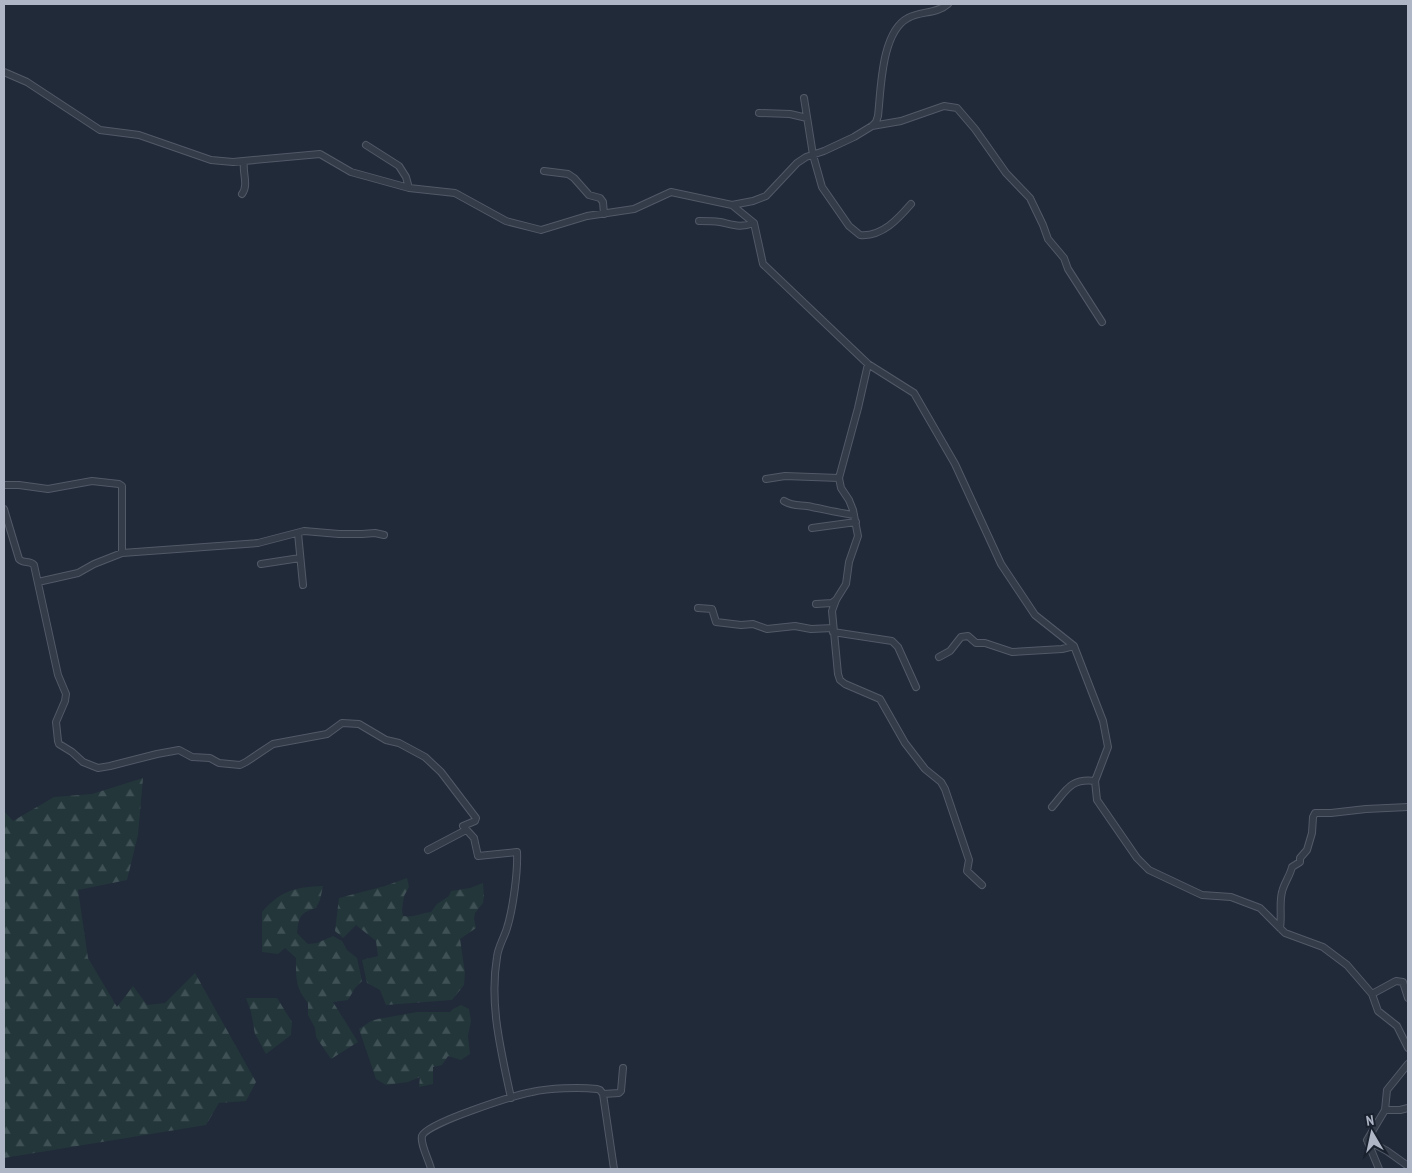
<svg xmlns="http://www.w3.org/2000/svg" width="1412" height="1173" font-family="'PT Sans Narrow',sans-serif">
<defs>
<pattern id="forest-firs" width="22" height="20" patternUnits="userSpaceOnUse" patternTransform="scale(1.25)"><rect width="22" height="20" fill="#23363a"/><path d="M5 1l3.5 6h-7zM16 11l3.5 6h-7z" fill="#405155"/></pattern>
</defs>
<rect width="100%" height="100%" fill="#212a39"/>
<path fill="url(#forest-firs)" d="M143 778 138 835 127 880 78 890 88 958 117 1007 133 986 147 1005 165 1003 195 973 256 1082 246 1101 219 1103 206 1125 4 1158V811L13 821 54 797 92 794Z
M407 878 409 887 404 896 402 910 403 916C412 918 422 913 431 912L437 904 449 896 451 891 470 888 483 883 484 896 483 903 475 913 474 919 476 928 460 939 465 973 464 985 452 1000 386 1005 380 990 367 983 362 960 378 956 376 941 356 925 343 938 335 931 339 898 385 886Z
M323 886 320 900 316 908C300 913 299 916 297 933L308 944 317 943 333 936 342 941 347 950 357 958 362 981 355 988 348 1000 333 1002 358 1042 331 1059 316 1037 315 1028 308 1015V1003C295 987 296 978 296 958L285 948 278 954 262 952V912C280 891 295 887 323 886Z
M246 998H277L292 1022 291 1035 266 1054 255 1034 251 1012Z
M461 1005 469 1009 471 1021 468 1036 470 1054 461 1060 448 1056 442 1065 433 1067V1084L419 1087 420 1077 408 1082 386 1085 376 1079 359 1029 371 1021 378 1019 417 1012H450L453 1009Z"/>
<g fill="none" stroke-linecap="round" stroke-linejoin="round">
<g stroke="#525967" stroke-width="8">
<path id="minor" d="M4 72 27 82 100 130 139 135 211 160 233 162 320 154 351 172 409 188 455 193 506 221 541 230 587 216 634 209 671 192 732 205 754 223 763 264 868 364 914 393 955 464 1001 564 1035 615 1074 646 1103 721 1108 747 1095 781 1097 800 1137 858 1149 870 1202 895 1231 897 1260 908 1285 933 1323 947 1347 965 1372 994 1378 1011 1397 1026 1408 1048
M804 98 813 155 822 187 849 226 860 235C882 237 898 219 911 204
M759 113 790 114 807 118
M872 126 901 121 944 106 957 108 975 129 1006 173 1030 198 1043 225 1048 239 1064 258 1068 269 1102 322
M366 145 399 166 406 177 409 188
M544 171 568 174 574 178 589 195 600 198 603 202 604 214
M242 194C249 185 242 172 244 161
M732 205 753 201 766 196 797 163 806 157 824 151 854 137 872 126 876 122 878 116C881 90 881 32 908 18 920 11 937 14 948 4
M699 221C706 221 713 221 720 222 734 225 740 228 754 223
M868 364 858 408 839 478 841 488 849 500 853 510 858 536 849 562 846 584 836 600 832 611 838 674 840 680 845 684 880 699 905 743 925 769 941 782 945 789 969 860 967 871 982 885
M766 479 785 476 839 478
M4 485H19L48 489 92 481 119 484 122 486V553L94 564 78 573 38 582
M784 501C792 506 798 505 807 506 823 509 838 513 854 515
M4 509 19 559C23 564 30 560 34 565L58 675 66 694 65 701 56 722 58 741 59 744 72 752 83 762 98 768 110 766 157 754 179 750 192 757 210 758 219 763 240 765 246 762 273 744 327 734 342 723 359 724 386 740 399 743 425 757 441 772 476 818 475 821 463 826 474 838 478 856 517 852C518 871 513 909 507 928 504 938 498 947 497 957 489 1004 501 1051 511 1098
M812 528 856 522
M298 533 303 585
M122 553 258 543 304 531 339 534H362L375 533 384 535
M261 564 300 558
M816 604 832 603 836 600
M698 608 712 609 716 622 741 625 753 624 767 629 795 626 811 629 833 628
M833 632 892 641 898 647 916 687
M939 657 950 651 961 637 968 636 976 643H985L1012 652 1062 649 1074 646
M1052 807C1066 791 1070 778 1095 781
M428 850 466 830
M1280 928C1282 916 1279 904 1282 892 1284 883 1290 876 1292 867L1300 862V858L1307 850 1312 833 1313 817 1315 813H1331L1366 809 1408 807
M1372 994 1396 981 1403 982 1408 998
M603 1094 619 1093 621 1091 623 1068
M1385 1110H1400L1408 1108
M1367 1140 1387 1151 1408 1166
M431 1169C429 1160 420 1144 422 1136 426 1123 516 1095 532 1092 549 1088 579 1087 597 1089L600 1090 603 1094 614 1169
M1379 1169 1367 1140 1385 1110 1387 1090 1408 1064"/>
</g>
<use href="#minor" stroke="#343c4a" stroke-width="6"/>
</g>
<rect width="1412" height="1173" fill="none" stroke="#afb6c6" stroke-width="10"/>
<g transform="translate(1372 1133) rotate(351)" stroke="#1a212e" stroke-width="4" paint-order="stroke">
<path d="M0-4L9 19L0 12L-9 19Z" fill="#afb6c6"/>
<text y="-8" font-size="14" font-weight="bold" text-anchor="middle" fill="#afb6c6">N</text>
</g>
</svg>
